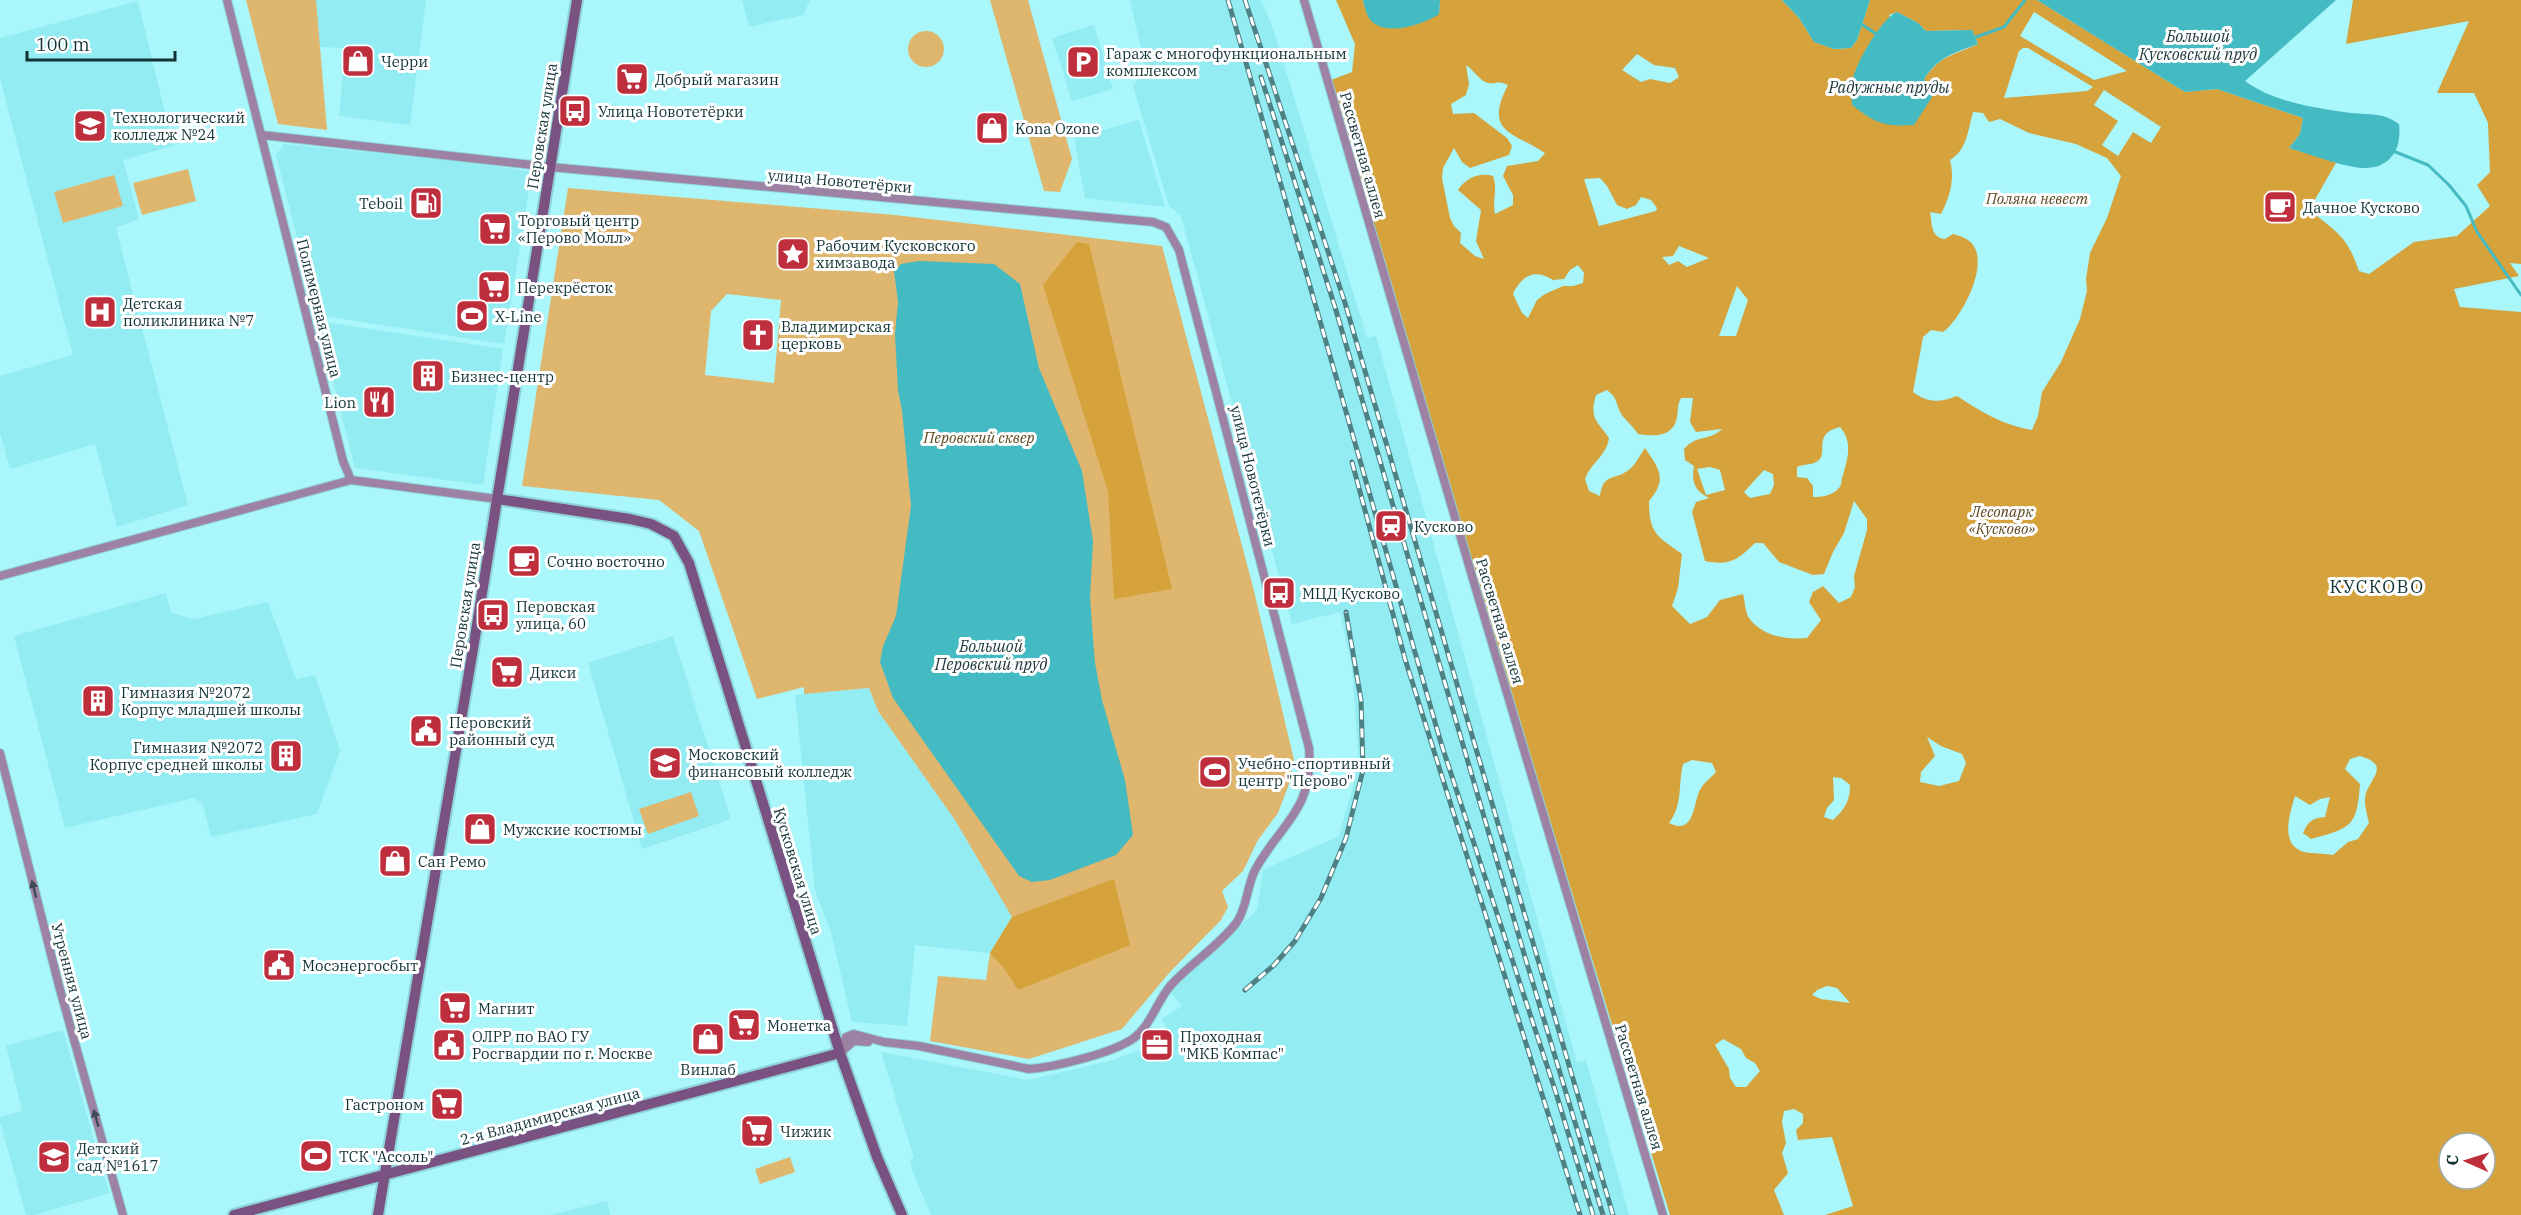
<svg xmlns="http://www.w3.org/2000/svg" width="2521" height="1215" font-family="'IBM Plex Serif',serif">
<rect width="100%" height="100%" fill="#a9f6fb"/>
<path fill="#93ecf2" d="M316 0H426L410 125 339 116 345 48 319 47Z
M742 0H810L803 15 749 27Z
M1130 0H1261L1273 28 1367 338 1376 336 1577 1063 1586 1060 1629 1215H931L913 1172 910 1161 914 1158 881 1052 1028 1080 1113 1060 1160 1042 1170 1036 1162 1019 1182 1006 1170 992 1257 910 1263 870 1339 836 1359 765 1352 668 1340 612 1292 624 1181 216 1169 206 1133 86 1146 69Z
M138 1 173 146 123 160 139 219 116 228 188 505 117 527 95 444 10 469 0 433V376L73 355 0 79V38Z
M1094 25 1113 89 1072 101 1052 38Z
M1139 120 1165 207 1085 198 1074 138Z
M284 144 483 164 532 172 504 344 317 315 276 155Z
M318 321 503 349 483 485 355 468Z
M166 593 171 613 194 619 268 602 296 679 315 675 340 751 317 814 211 837 203 804 194 798 65 828 14 636Z
M673 636 731 819 642 849 588 663Z
M869 688 878 711 955 820 1012 917 990 953 915 945 907 1026 852 1022 831 932 815 891 795 695Z
M63 1030 109 1193 35 1215H26L0 1122V1117L22 1111 6 1046Z
M607 1201 610 1215H551Z"/>
<path fill="#dfb66d" fill-rule="evenodd" d="M246 0H316L327 130 278 124Z
M990 0H1028L1072 159 1060 192 1044 191Z
M908 49a18 18 0 1 1 36 0a18 18 0 1 1-36 0Z
M188 169 196 201 142 215 133 183Z
M114 175 123 206 63 223 54 192Z
M568 188 895 215 1162 246 1253 587 1294 760 1289 784 1278 813 1258 840 1243 871 1222 891 1228 907 1221 920 1170 972 1122 1029 1029 1059 930 1041 938 976 986 980 990 953 1012 917 955 820 878 711 869 688 804 694V687L757 699 699 531 659 500 522 486ZM727 294 781 300 774 383 705 375 711 311Z
M691 792 699 816 648 834 639 809Z
M790 1157 795 1172 760 1184 755 1169Z"/>
<path fill="#d5a23c" fill-rule="evenodd" d="M1336 0H1363C1372 44 1409 26 1439 14L1440 0H1782L1799 18 1814 42 1834 49 1851 48 1857 40 1870 0H2037L2185 92 2217 89 2303 118 2300 134 2289 148 2337 161 2309 210C2337 232 2347 236 2359 271L2369 274 2414 242 2457 236 2490 206 2477 185 2490 172 2488 123 2474 93H2437L2469 21 2346 44 2353 0H2521V264L2510 263 2519 276 2454 289 2460 307 2521 312V1215H1825L1853 1206 1832 1137 1798 1140 1796 1130 1803 1123V1114L1794 1109 1784 1111 1782 1122 1786 1143 1782 1153 1788 1173 1774 1190 1784 1215H1670L1493 633 1331 80 1352 72 1355 44ZM1897 12 1918 23 1926 31 1972 30 1978 44C1952 56 1942 54 1924 79L1889 15ZM2034 12 2127 71 2094 80 2020 36ZM2023 48H2028L2093 87 2087 91 2004 98 2019 51ZM1637 54 1654 65 1675 68 1679 77 1670 83 1650 79 1641 82 1622 70ZM1466 65C1474 70 1480 82 1489 83 1498 84 1497 80 1508 85 1484 132 1511 131 1545 153L1538 161 1507 166 1503 176 1513 195V205L1495 214C1492 200 1498 189 1493 176 1479 172 1466 178 1458 190L1481 210 1476 241 1484 259 1475 256 1460 243 1461 233 1454 226 1450 218 1442 178 1443 168 1454 148 1462 162 1470 168 1509 155 1512 146 1507 138 1474 113 1453 114 1451 104 1466 95 1469 84ZM2104 90 2161 127 2151 143 2133 132 2118 156 2102 145 2118 121 2094 105ZM1973 112 1983 113 1989 122 2000 119 2029 133 2076 144 2107 158 2121 176 2107 218 2090 253 2086 279 2087 291 2080 319 2061 362 2042 392 2038 416 2032 430C2005 426 1979 411 1957 396 1940 403 1928 403 1913 392L1923 337 1931 330 1943 332C1961 319 1989 266 1973 245 1968 238 1960 236 1953 234L1945 239C1931 238 1932 224 1930 212L1941 214C1950 197 1955 179 1950 160 1967 150 1968 130 1973 112ZM1600 178 1607 186 1617 205 1627 209 1636 205 1641 197 1651 200 1657 208 1656 211 1599 226 1584 179ZM1679 246 1709 258 1687 267 1678 261 1669 265 1662 257 1673 256ZM1578 265 1584 273 1583 283 1573 286H1563L1545 294 1537 300 1528 318 1522 313 1513 294C1521 276 1535 268 1553 280L1564 279 1570 270ZM1737 286 1748 300 1736 336H1719ZM1607 390C1619 399 1615 404 1622 415 1627 422 1633 426 1638 434 1651 436 1671 438 1676 421 1679 413 1676 407 1681 398H1693L1690 422 1696 432 1722 429C1708 442 1697 434 1684 449L1685 460 1694 466C1691 482 1695 491 1709 498L1696 502 1692 512 1705 561C1729 566 1738 560 1755 543H1763L1779 562 1813 575 1824 574 1833 552 1844 533 1854 501 1867 519V530L1854 576 1855 587 1851 597 1839 603 1823 586 1813 592 1809 602 1821 620 1807 638C1786 640 1762 636 1749 618 1745 612 1745 601 1743 594L1720 600 1707 617 1690 624 1672 606 1678 588 1682 554C1657 536 1649 534 1649 501 1668 479 1659 469 1645 448 1640 455 1636 464 1630 469 1616 481 1603 472 1600 496L1589 491 1585 479C1592 461 1606 457 1609 438 1597 420 1589 419 1596 395ZM1840 427C1853 442 1848 457 1843 475 1841 480 1842 485 1839 488 1832 496 1822 497 1813 497V486L1807 478 1797 477V467C1803 464 1811 465 1816 462 1831 455 1810 434 1840 427ZM1710 467 1720 470 1725 490 1706 495 1697 469ZM1764 470 1773 474 1774 485 1770 494 1750 498 1744 492ZM1927 737 1941 746 1962 754 1966 763 1959 781 1939 786 1920 782 1921 772 1935 756ZM2360 756C2390 765 2372 776 2366 793 2363 802 2367 814 2369 823L2358 839 2348 842 2333 855C2324 853 2313 854 2304 852 2279 845 2290 813 2295 796L2310 805 2320 799 2330 797 2325 817C2313 818 2308 821 2303 833L2311 839C2351 828 2357 827 2360 784L2345 769 2350 759ZM1692 760 1712 763 1716 772C1711 778 1703 783 1700 790 1693 803 1695 836 1669 823 1683 805 1678 785 1683 764ZM1833 777 1841 778 1850 785C1850 801 1845 809 1833 820L1824 817 1827 808 1834 800ZM1827 986 1837 988 1850 1003 1821 999 1812 995 1817 990ZM1723 1039 1741 1049 1746 1058 1755 1063 1760 1071 1746 1087H1736L1730 1078 1729 1069 1715 1045ZM2449 1143H2485V1179H2449Z
M1077 242 1089 244 1172 589 1114 599 1108 491 1043 285Z
M1114 879 1130 945 1018 990 1004 968 990 953 1012 917Z"/>
<path fill="#44bac2" d="M1363 0H1440L1439 14C1424 24 1392 35 1375 24 1367 19 1365 9 1363 0Z
M1782 0H1870L1857 40 1851 48 1834 49 1814 42 1799 18Z
M2037 0H2336L2245 81C2273 102 2316 108 2351 113 2369 115 2383 112 2399 124 2402 148 2391 169 2363 168 2343 167 2309 154 2289 148L2300 134 2303 118 2217 89 2185 92Z
M1897 12 1918 23 1926 31 1972 30 1978 44C1954 53 1939 56 1924 79L1930 87 1932 97 1914 125C1884 127 1875 123 1852 105 1852 99 1850 92 1851 86 1853 68 1880 19 1897 12Z
M919 261 994 264 1020 284 1039 368 1082 471 1093 541 1090 598 1095 663 1102 700 1125 780 1133 835 1116 855 1050 880 1032 882 1019 876 893 698 880 662 883 646 896 616 911 506 902 410 898 391 895 334 898 302 894 271 901 264Z"/>
<g fill="none" stroke-linecap="round" stroke-linejoin="round">
<path stroke="#44bac2" stroke-width="3" d="M1858 22 1878 35
M1973 38 2004 27 2025 0
M2393 151 2428 165 2449 185 2466 206 2477 232 2521 295"/>
<g stroke="#8ed3d7" stroke-width="10">
<path id="street" d="M227 0 343 461 351 480
M1304 0 1472 576 1663 1215
M262 135 550 167 1153 222 1166 227 1179 250 1309 748C1314 810 1281 823 1255 870 1247 886 1247 907 1237 922 1219 946 1191 963 1171 985 1157 1001 1151 1025 1134 1038 1113 1053 1056 1067 1029 1069L919 1046 884 1042 854 1034 846 1037 840 1053
M0 576 351 480 497 499
M0 753 59 986 123 1215
M840 1053 854 1041 868 1042"/>
</g>
<g stroke="#8ed3d7" stroke-width="14">
<path id="secondary" d="M497 499 630 519 651 524 674 536 689 563 840 1053 877 1157 902 1215
M234 1215 840 1053
M378 1215 475 637 577 0"/>
</g>
<use href="#street" stroke="#9e82a3" stroke-width="8"/>
<use href="#secondary" stroke="#7a5282" stroke-width="10"/>
<g stroke="#4e8184" stroke-width="5">
<path id="rail" d="M1228 0 1441 743 1556 1093 1593 1215
M1245 0 1345 303 1613 1215
M1261 77 1335 307 1525 957 1603 1215
M1352 462 1405 659 1580 1215
M1245 990 1274 965 1295 941 1321 898 1346 838 1363 770 1361 700 1346 612"/>
</g>
<use href="#rail" stroke="#fff" stroke-width="3" stroke-dasharray="9" stroke-linecap="butt"/>
</g>
<defs><path id="oneway-solid" d="M-6-.8H1V-3.2L6.5 0L1 3.2V.8H-6Z" transform="scale(1.5)"/></defs>
<g fill="#3c4b56">
<use href="#oneway-solid" transform="translate(34 889) rotate(-104)"/>
<use href="#oneway-solid" transform="translate(96 1118) rotate(-106)"/>
</g>
<defs>
<g id="shop-square" transform="scale(1.725)"><rect x="-9" y="-9" width="18" height="18" rx="4" fill="#be2e3c" stroke="#fff"/><path d="M-5-2.5h2.3a2.7 3.5 0 0 1 5.4 0H5L5.5 6h-11ZM-1.5-2.5h3a1.5 2.3 0 0 0-3 0Z" fill="#fff"/></g>
<g id="parking-square" transform="scale(1.725)"><rect x="-9" y="-9" width="18" height="18" rx="4" fill="#be2e3c" stroke="#fff"/><path d="M-3.5-5.5H1a3.5 3.5 0 0 1 0 7H-1V5.5H-3.5ZM-1-3.4V-.6H.8a1.4 1.4 0 0 0 0-2.8Z" fill="#fff"/></g>
<g id="supermarket-square" transform="scale(1.725)"><rect x="-9" y="-9" width="18" height="18" rx="4" fill="#be2e3c" stroke="#fff"/><path d="M-6-5.5h2.5l.6 2H6L4.5 2H-2.5L-4.4-4H-6ZM-1.5 3.2a1.3 1.3 0 1 0 .1 0ZM3 3.2a1.3 1.3 0 1 0 .1 0Z" fill="#fff"/></g>
<g id="bus-square" transform="scale(1.725)"><rect x="-9" y="-9" width="18" height="18" rx="4" fill="#be2e3c" stroke="#fff"/><path d="M-5-6H5V4H4V6H2V4H-2V6H-4V4H-5ZM-3.5-4V0h7V-4ZM-3.5 1.2v1.5H-2V1.2ZM2 1.2v1.5H3.5V1.2Z" fill="#fff"/></g>
<g id="university-square" transform="scale(1.725)"><rect x="-9" y="-9" width="18" height="18" rx="4" fill="#be2e3c" stroke="#fff"/><path d="M0-5L7-2L0 1L-7-2ZM-4 1L0 2.5L4 1V4Q0 6-4 4Z" fill="#fff"/></g>
<g id="fuel-square" transform="scale(1.725)"><rect x="-9" y="-9" width="18" height="18" rx="4" fill="#be2e3c" stroke="#fff"/><path d="M-5.5-6h7V0h2V4h1.3V-2.5L3-4.5l.8-.8L6-3V5H2.5V1h-1V6h-7ZM-4.2-4.7v3.2H.2V-4.7Z" fill="#fff"/></g>
<g id="cafe-square" transform="scale(1.725)"><rect x="-9" y="-9" width="18" height="18" rx="4" fill="#be2e3c" stroke="#fff"/><path d="M-5.5-4.5H6V0H3Q3 3.5 0 3.5H-2.5Q-5.5 3.5-5.5 0ZM3-3.2v2h1.7v-2ZM-6 4.5H4V6H-6Z" fill="#fff"/></g>
<g id="sight-square" transform="scale(1.725)"><rect x="-9" y="-9" width="18" height="18" rx="4" fill="#be2e3c" stroke="#fff"/><path d="M0-6L1.8-2.2L6-1.7L2.9 1.2L3.7 5.4L0 3.3L-3.7 5.4L-2.9 1.2L-6-1.7L-1.8-2.2Z" fill="#fff"/></g>
<g id="hospital-square" transform="scale(1.725)"><rect x="-9" y="-9" width="18" height="18" rx="4" fill="#be2e3c" stroke="#fff"/><path d="M-5-5h3v3.5h4V-5h3V5h-3V1.5h-4V5h-3Z" fill="#fff"/></g>
<g id="stadium-square" transform="scale(1.725)"><rect x="-9" y="-9" width="18" height="18" rx="4" fill="#be2e3c" stroke="#fff"/><path d="M0-5a6.5 5 0 1 0 0 10a6.5 5 0 1 0 0-10ZM-3.5-1.8h7v3.6h-7Z" fill="#fff"/></g>
<g id="church-square" transform="scale(1.725)"><rect x="-9" y="-9" width="18" height="18" rx="4" fill="#be2e3c" stroke="#fff"/><path d="M-1.2-6h2.4v3.5h3.3v2.4h-3.3V6h-2.4V-.1h-3.3v-2.4h3.3Z" fill="#fff"/></g>
<g id="building-square" transform="scale(1.725)"><rect x="-9" y="-9" width="18" height="18" rx="4" fill="#be2e3c" stroke="#fff"/><path d="M-4-6H4V6H1V3H-1V6H-4ZM-2.5-4.3h1.7v1.8h-1.7ZM.8-4.3h1.7v1.8H.8ZM-2.5-1h1.7V.8h-1.7ZM.8-1h1.7V.8H.8Z" fill="#fff"/></g>
<g id="restaurant-square" transform="scale(1.725)"><rect x="-9" y="-9" width="18" height="18" rx="4" fill="#be2e3c" stroke="#fff"/><path d="M-5-6h1v4h1v-4h1v4h1v-4h1v5L-1.5 .5V6h-2V.5L-5-1ZM5-6V6H3V1.5H1.5Q1.5-4 5-6Z" fill="#fff"/></g>
<g id="station-square" transform="scale(1.725)"><rect x="-9" y="-9" width="18" height="18" rx="4" fill="#be2e3c" stroke="#fff"/><path d="M-3-6H3Q5-6 5-4V2Q5 4 3 4L4.5 6H3L1.5 4h-3L-3 6H-4.5L-3 4Q-5 4-5 2V-4Q-5-6-3-6ZM-3.5-4v3h7v-3ZM-3.5 1v1.5H-2V1ZM2 1v1.5H3.5V1Z" fill="#fff"/></g>
<g id="civic-square" transform="scale(1.725)"><rect x="-9" y="-9" width="18" height="18" rx="4" fill="#be2e3c" stroke="#fff"/><path d="M-.6-6.5H3V-4.5H.6V-3L4-1V1h2V6H-6V1h2V-1L-.6-3ZM-1.2 2.5V6h2.4V2.5Z" fill="#fff"/></g>
<g id="office-square" transform="scale(1.725)"><rect x="-9" y="-9" width="18" height="18" rx="4" fill="#be2e3c" stroke="#fff"/><path d="M-6-3h4V-5.5h4V-3h4V5H-6ZM-1-4.5V-3h2v-1.5ZM-6 0V1H6V0Z" fill="#fff"/></g>
<g id="school-square" transform="scale(1.725)"><rect x="-9" y="-9" width="18" height="18" rx="4" fill="#be2e3c" stroke="#fff"/><path d="M0-5L7-2L0 1L-7-2ZM-4 1L0 2.5L4 1V4Q0 6-4 4Z" fill="#fff"/></g>
</defs>
<g fill-rule="evenodd">
<use href="#shop-square" x="358" y="61"/>
<use href="#parking-square" x="1083" y="62"/>
<use href="#supermarket-square" x="632" y="79"/>
<use href="#bus-square" x="575" y="111"/>
<use href="#university-square" x="90" y="126"/>
<use href="#shop-square" x="992" y="128"/>
<use href="#fuel-square" x="426" y="203"/>
<use href="#cafe-square" x="2280" y="207"/>
<use href="#supermarket-square" x="495" y="229"/>
<use href="#sight-square" x="793" y="254"/>
<use href="#supermarket-square" x="494" y="287"/>
<use href="#hospital-square" x="100" y="312"/>
<use href="#stadium-square" x="472" y="316"/>
<use href="#church-square" x="758" y="335"/>
<use href="#building-square" x="428" y="376"/>
<use href="#restaurant-square" x="379" y="402"/>
<use href="#station-square" x="1391" y="526"/>
<use href="#cafe-square" x="524" y="561"/>
<use href="#bus-square" x="1279" y="593"/>
<use href="#bus-square" x="493" y="615"/>
<use href="#supermarket-square" x="507" y="672"/>
<use href="#building-square" x="98" y="701"/>
<use href="#civic-square" x="426" y="731"/>
<use href="#building-square" x="286" y="756"/>
<use href="#university-square" x="665" y="763"/>
<use href="#stadium-square" x="1215" y="772"/>
<use href="#shop-square" x="480" y="829"/>
<use href="#shop-square" x="395" y="861"/>
<use href="#civic-square" x="279" y="965"/>
<use href="#supermarket-square" x="455" y="1008"/>
<use href="#supermarket-square" x="744" y="1025"/>
<use href="#shop-square" x="708" y="1039"/>
<use href="#civic-square" x="449" y="1045"/>
<use href="#office-square" x="1157" y="1045"/>
<use href="#supermarket-square" x="447" y="1104"/>
<use href="#supermarket-square" x="757" y="1131"/>
<use href="#stadium-square" x="316" y="1156"/>
<use href="#school-square" x="54" y="1157"/>
</g>
<g text-anchor="middle" dominant-baseline="central" stroke-width="6" stroke-linejoin="round" paint-order="stroke">
<g font-size="15" fill="#123335" stroke="#fff" text-anchor="start">
<text x="1106" y="53">Гараж с многофункциональным<tspan x="1106" dy="17">комплексом</tspan></text>
<text x="381" y="61">Черри</text>
<text x="655" y="79">Добрый магазин</text>
<text x="598" y="111">Улица Новотетёрки</text>
<text x="113" y="117">Технологический<tspan x="113" dy="17">колледж №24</tspan></text>
<text x="1015" y="128">Kona Ozone</text>
<text x="403" y="203" text-anchor="end">Teboil</text>
<text x="2303" y="207">Дачное Кусково</text>
<text x="518" y="220">Торговый центр<tspan x="518" dy="17">«Перово Молл»</tspan></text>
<text x="816" y="245">Рабочим Кусковского<tspan x="816" dy="17">химзавода</tspan></text>
<text x="517" y="287">Перекрёсток</text>
<text x="123" y="303">Детская<tspan x="123" dy="17">поликлиника №7</tspan></text>
<text x="495" y="316">X-Line</text>
<text x="781" y="326">Владимирская<tspan x="781" dy="17">церковь</tspan></text>
<text x="451" y="376">Бизнес-центр</text>
<text x="356" y="402" text-anchor="end">Lion</text>
<text x="1414" y="526">Кусково</text>
<text x="547" y="561">Сочно восточно</text>
<text x="1302" y="593">МЦД Кусково</text>
<text x="516" y="606">Перовская<tspan x="516" dy="17">улица, 60</tspan></text>
<text x="530" y="672">Дикси</text>
<text x="121" y="692">Гимназия №2072<tspan x="121" dy="17">Корпус младшей школы</tspan></text>
<text x="449" y="722">Перовский<tspan x="449" dy="17">районный суд</tspan></text>
<text x="263" y="747" text-anchor="end">Гимназия №2072<tspan x="263" dy="17">Корпус средней школы</tspan></text>
<text x="688" y="754">Московский<tspan x="688" dy="17">финансовый колледж</tspan></text>
<text x="1238" y="763">Учебно-спортивный<tspan x="1238" dy="17">центр "Перово"</tspan></text>
<text x="503" y="829">Мужские костюмы</text>
<text x="418" y="861">Сан Ремо</text>
<text x="302" y="965">Мосэнергосбыт</text>
<text x="478" y="1008">Магнит</text>
<text x="767" y="1025">Монетка</text>
<text x="472" y="1036">ОЛРР по ВАО ГУ<tspan x="472" dy="17">Росгвардии по г. Москве</tspan></text>
<text x="1180" y="1036">Проходная<tspan x="1180" dy="17">"МКБ Компас"</tspan></text>
<text x="708" y="1069" text-anchor="middle">Винлаб</text>
<text x="424" y="1104" text-anchor="end">Гастроном</text>
<text x="780" y="1131">Чижик</text>
<text x="77" y="1148">Детский<tspan x="77" dy="17">сад №1617</tspan></text>
<text x="339" y="1156">ТСК "Ассоль"</text>
</g>
<g font-size="15" fill="#123335" stroke="#fff">
<text transform="translate(542 126) rotate(-81)">Перовская улица</text>
<text transform="translate(1363 155) rotate(74)">Рассветная аллея</text>
<text transform="translate(840 181) rotate(5)">улица Новотетёрки</text>
<text transform="translate(319 308) rotate(76)">Полимерная улица</text>
<text transform="translate(1253 476) rotate(76)">улица Новотетёрки</text>
<text transform="translate(465 605) rotate(-81)">Перовская улица</text>
<text transform="translate(1500 621) rotate(73)">Рассветная аллея</text>
<text transform="translate(798 871) rotate(73)">Кусковская улица</text>
<text transform="translate(72 981) rotate(75)">Утренняя улица</text>
<text transform="translate(1639 1087) rotate(73)">Рассветная аллея</text>
<text transform="translate(550 1116) rotate(-15)">2-я Владимирская улица</text>
</g>
<g font-size="15" font-style="italic" fill="#5d471f" stroke="#fff">
<text x="2037" y="198">Поляна невест</text>
<text x="979" y="437">Перовский сквер</text>
<text x="2002" y="511">Лесопарк<tspan x="2002" dy="17">«Кусково»</tspan></text>
</g>
<g font-size="16" font-style="italic" fill="#1e3839" stroke="#fff">
<text x="2198" y="36">Большой<tspan x="2198" dy="18">Кусковский пруд</tspan></text>
<text x="1889" y="87">Радужные пруды</text>
<text x="991" y="646">Большой<tspan x="991" dy="18">Перовский пруд</tspan></text>
</g>
<g font-size="18" letter-spacing="1.5" fill="#123335" stroke="#fff">
<text x="2377" y="586">КУСКОВО</text>
</g>
</g>
<g transform="translate(2467 1161) rotate(273)"><circle r="28" fill="#ffffff" stroke="#a0adae" stroke-width="1.5"/>
<path d="M0-4.5L10 22L0 15L-10 22Z" fill="#be2e3c"/>
<text y="-9" font-size="16" font-weight="bold" text-anchor="middle" fill="#123335">С</text>
</g>
<path d="M27 51v9h148v-9" fill="none" stroke="#123335" stroke-width="3"/>
<text x="36" y="51" font-size="18" fill="#123335" stroke="#ffffff" stroke-width="4.5" paint-order="stroke">100 m</text>
</svg>
